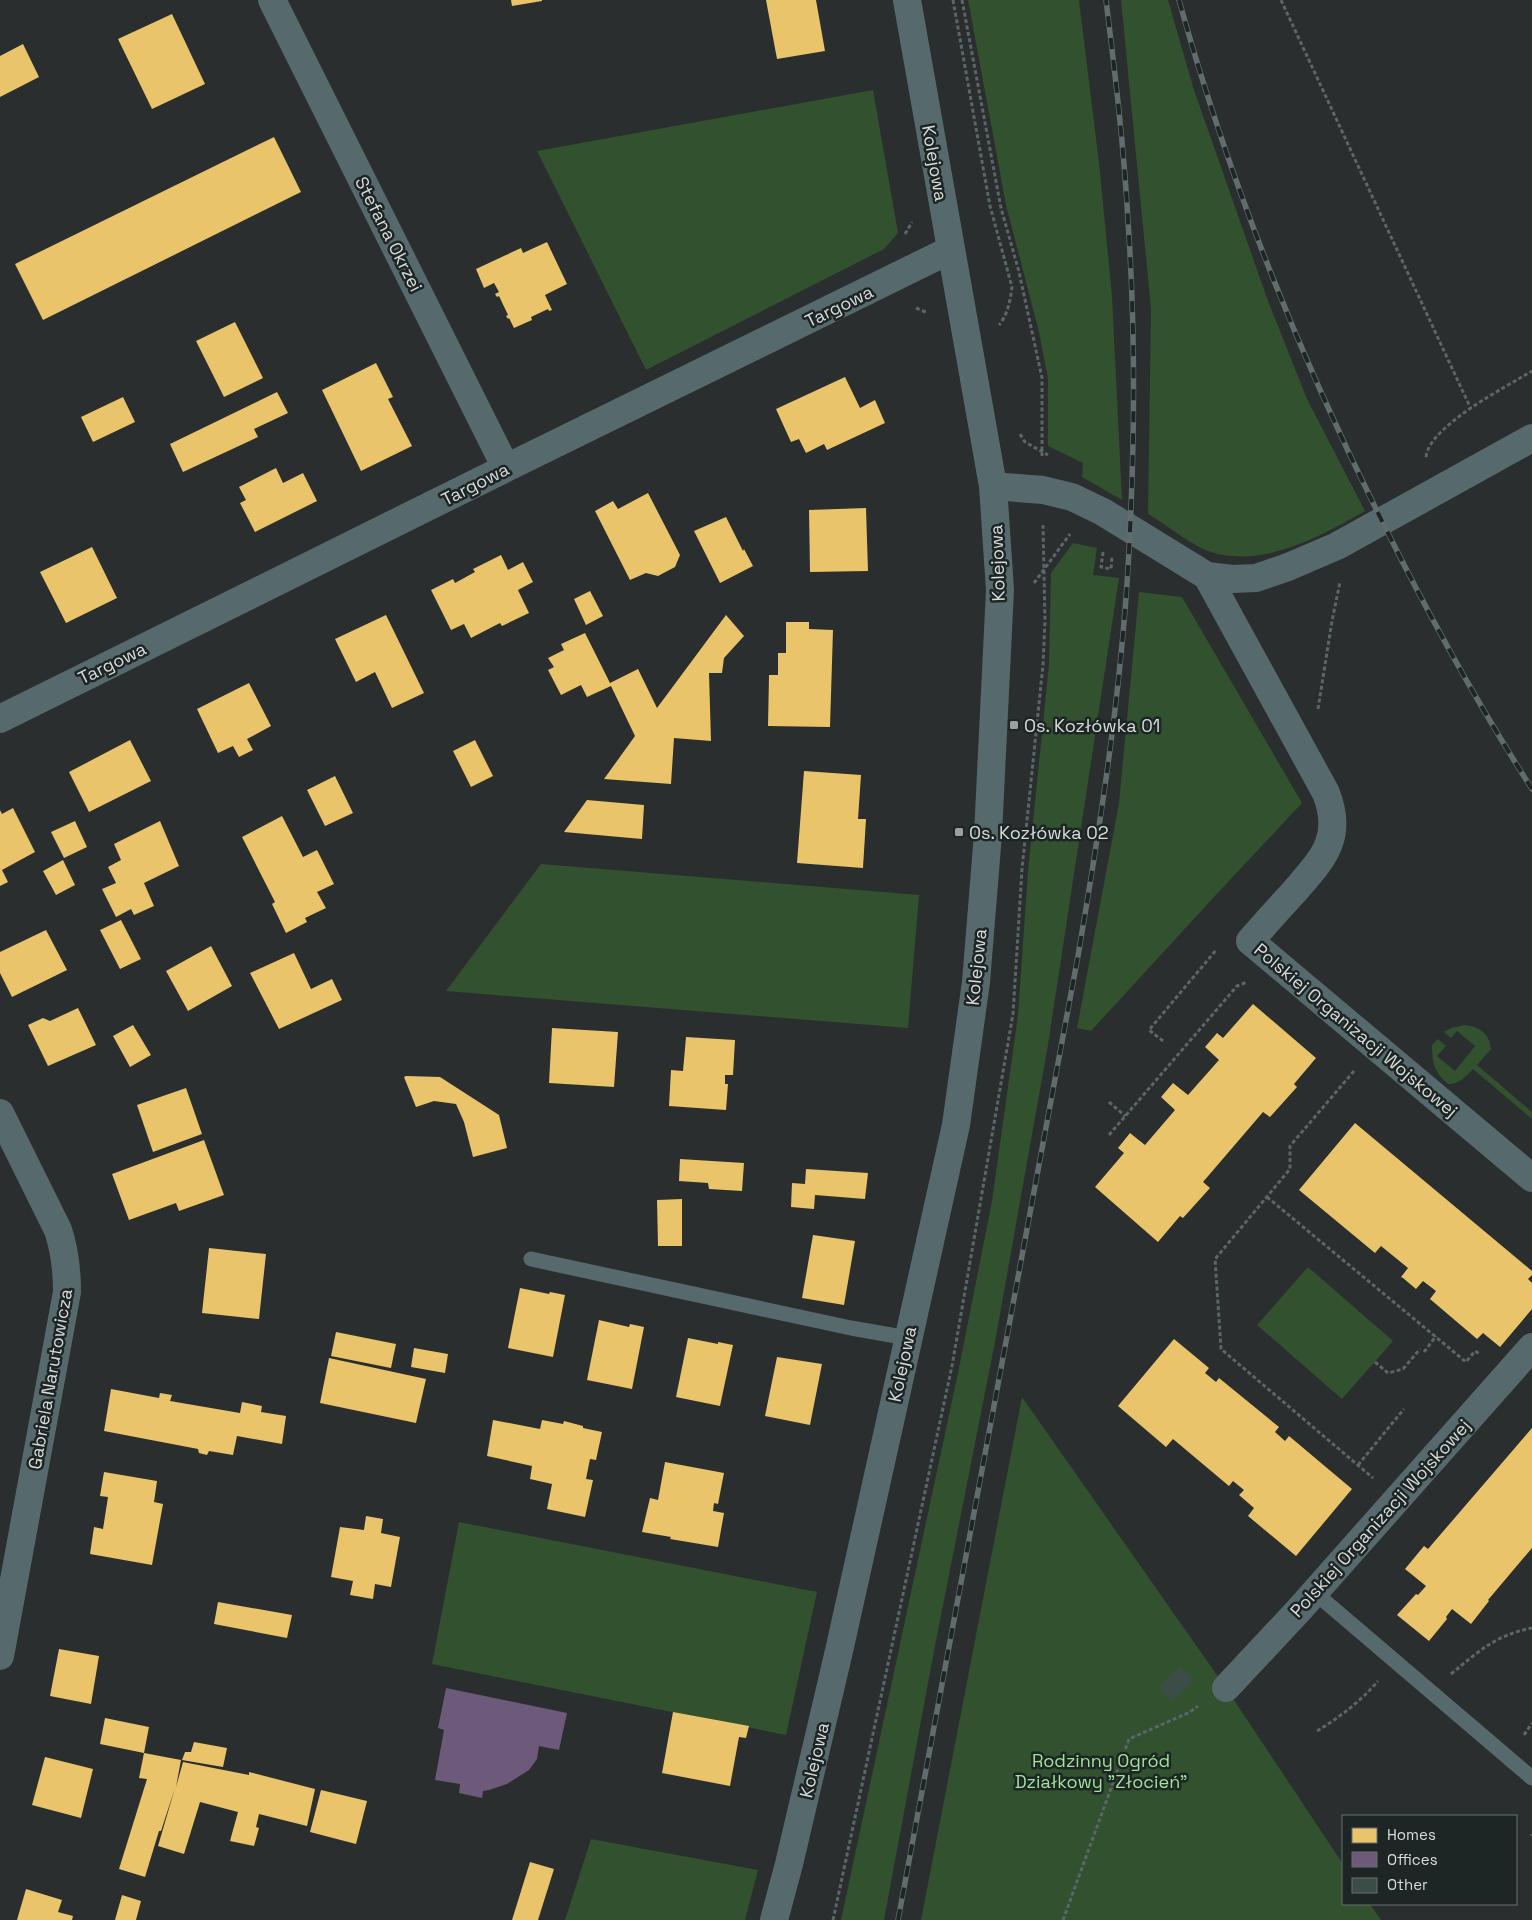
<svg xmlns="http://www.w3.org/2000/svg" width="1532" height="1920" font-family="'Space Grotesk',sans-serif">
<rect width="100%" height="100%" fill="#2a2e2e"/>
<path fill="#31512f" d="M968 0H1079L1099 163 1112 296 1122 500 1082 477 1083 463 1048 446V379L1039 332 1006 205Z
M1121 0H1168L1194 90 1268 301 1307 399 1365 511C1319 537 1258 572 1203 549 1186 541 1165 524 1148 514L1151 309Z
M873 90 898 233 884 249 646 370 537 151Z
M1073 543 1097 548 1093 575 1119 578 1048 1045 995 1342 934 1651 884 1920H841L959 1368 992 1201 1018 1015 1028 871 1049 664 1051 573Z
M1139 592 1182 597 1302 803 1214 897 1091 1031 1077 1028 1119 803Z
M541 864 919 895 908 1028 446 991Z
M1465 1025C1480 1027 1489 1033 1491 1049L1477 1065 1532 1112V1119L1473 1069C1465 1077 1460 1084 1448 1084 1434 1072 1432 1063 1432 1045L1438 1039 1446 1046 1437 1056 1455 1071 1475 1046 1457 1031 1451 1038 1444 1032 1451 1028Z
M1308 1267 1393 1341 1342 1399 1257 1325Z
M1022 1397 1226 1688 1343 1864V1904H1370L1381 1920H921Z
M459 1522 817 1592 786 1735 432 1664Z
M591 1839 758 1870 745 1920H565Z"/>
<path fill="#e9c46a" d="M511 0H542V1L512 6Z
M766 0H816L825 51 777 59Z
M172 14 205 84 152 109 118 39Z
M23 44 39 77 0 97V56Z
M274 137 301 192 43 320 15 264Z
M547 242 567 284 545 295 552 310 549 311 548 309 531 317 532 320 514 328 509 318 508 319 506 316 508 315 499 296 497 297 495 294 499 292 494 283 484 288 476 269 521 248 523 253Z
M235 322 263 378 224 397 196 341Z
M376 363 393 397 388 399 412 446 361 471 322 390Z
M845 377 860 408 875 400 885 423 827 450 824 444 806 453 799 439 791 442 776 409Z
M277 392 288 413 254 429 258 437 183 472 170 444Z
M123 397 135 422 93 442 81 417Z
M276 468 283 483 303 473 317 501 255 532 240 503 246 500 239 487Z
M648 493 680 555 675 567 658 576 646 573 630 580 595 511 613 501 618 509Z
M866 508 868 571 810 572 809 510Z
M726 517 743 551 744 549 753 566 720 583 694 531Z
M92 547 117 598 66 623 40 572Z
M501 555 508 570 523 562 533 582 518 590 529 613 502 626 500 623 471 638 464 624 451 630 431 590 453 579 455 583 475 572 473 569Z
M590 591 603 616 586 625 574 599Z
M386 615 424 693 392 708 375 672 356 682 335 639Z
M726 615 744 636 724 658 722 673H709L711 741 674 738 671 784 604 779 635 736 611 686 587 697 581 685 561 695 548 670 554 667 548 658 564 650 561 644 585 633 610 683 638 669 657 708Z
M786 622H809V629L833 630 830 727 768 726 769 675H778V653H786Z
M249 683 271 726 247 739 253 750 239 757 233 746 218 753 197 709Z
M130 740 151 781 89 812 69 772Z
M475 740 493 776 471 787 453 751Z
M804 771 861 775 858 819H866L863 868 797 863Z
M335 776 353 813 325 826 307 790Z
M587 800 644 805 642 839 564 832Z
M13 808 35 852 2 870 8 882 0 886V810L2 814Z
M282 816 303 857 317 850 334 884 317 892 326 908 305 918 307 922 286 933 272 904 275 902 242 837Z
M75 821 87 847 64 858 51 832Z
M160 821 179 866 144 883 154 906 134 915 131 909 116 917 102 889 116 883 108 867 121 860 114 844Z
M63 860 75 885 56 895 43 871Z
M121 920 141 959 120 969 100 930Z
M46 930 67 970 12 997 0 973V952Z
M211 946 232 986 188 1011 166 971Z
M294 953 311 989 332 979 342 1000 279 1029 250 973Z
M1253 1004 1316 1058 1294 1084 1297 1087 1270 1117 1263 1112 1203 1182 1210 1188 1183 1218 1180 1216 1158 1242 1095 1187 1124 1153 1118 1148 1130 1133 1145 1145 1175 1110 1161 1097 1173 1083 1188 1095 1219 1060 1205 1047 1217 1033 1223 1038Z
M78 1008 96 1045 48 1066 28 1025 43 1018 50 1021Z
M133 1025 151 1055 130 1067 113 1036Z
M552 1028 618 1032 614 1087 549 1083Z
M686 1037 735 1040 733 1075H725V1084H728L726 1110 669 1106 671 1070 683 1071Z
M406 1076 440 1077 499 1115 507 1148 473 1157 464 1122 456 1104 434 1101 416 1107 404 1077Z
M186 1088 202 1134 153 1152 137 1105Z
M1355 1123 1532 1271V1275L1528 1279 1532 1283V1309L1500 1347 1483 1333 1477 1339 1430 1299 1436 1291 1423 1281 1416 1289 1403 1278 1401 1277 1408 1268 1381 1246 1375 1253 1299 1190Z
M204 1140 224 1195 179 1211 176 1203 129 1220 112 1174Z
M680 1159 744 1163 742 1191 709 1189 708 1183 679 1181Z
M806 1169 868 1173 865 1199 815 1195 814 1209 791 1207 792 1183 805 1184Z
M682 1199V1246H658L657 1200Z
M813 1235 855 1241 844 1305 802 1298Z
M209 1248 266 1254 259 1319 202 1313Z
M520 1288 549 1294 550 1292 565 1295 553 1357 508 1348Z
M599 1320 629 1327 630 1324 644 1327 632 1389 587 1380Z
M336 1332 396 1344 391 1368 331 1356Z
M688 1338 718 1344V1342L733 1345 720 1406 676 1397Z
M1174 1339 1209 1368 1205 1373 1216 1382 1219 1378 1279 1427 1275 1432 1285 1441 1289 1436 1352 1489 1296 1556 1248 1516 1254 1508 1239 1495 1244 1490 1233 1481 1229 1486 1173 1439 1166 1447 1118 1406Z
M414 1348 448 1354 445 1373 411 1367Z
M777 1357 822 1364 810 1425 765 1416Z
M329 1358 426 1379 416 1423 320 1403Z
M111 1389 159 1398 160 1393 172 1395 170 1401 240 1413 242 1402 262 1406 261 1412 286 1416 282 1444 237 1436 233 1455 209 1451 207 1455 199 1453 198 1449 104 1431Z
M493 1420 540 1429 542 1420 563 1424 564 1421 583 1426V1428L602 1432 596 1460 590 1459 586 1479 593 1480 585 1517 547 1509 552 1484 530 1479 532 1466 487 1456Z
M1532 1428V1548L1488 1600 1489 1601 1471 1624 1452 1609 1446 1617 1447 1619 1429 1641 1397 1615 1416 1594 1418 1595 1426 1586 1405 1569 1424 1546 1428 1549Z
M665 1462 724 1473 718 1504 714 1503 713 1511 724 1513 718 1547 670 1539 671 1537 642 1532 650 1498 658 1500Z
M104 1472 157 1481 154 1502 163 1504 152 1565 90 1554 94 1527 103 1529 108 1497 100 1496Z
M366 1516 383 1519 381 1533 400 1537 391 1587 375 1584 373 1599 350 1595 353 1581 331 1577 340 1527 364 1530Z
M218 1602 292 1615 287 1638 214 1624Z
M59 1649 99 1656 91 1704 50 1696Z
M673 1712 749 1726 746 1738 739 1737 730 1786 662 1773Z
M105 1718 149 1727 144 1753 100 1744Z
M194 1742 227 1748 223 1767 182 1760 185 1752H191Z
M144 1753 181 1760 176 1787 183 1762 249 1775V1772L315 1789 307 1826 259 1814 256 1827 259 1828 254 1846 230 1841 238 1812 200 1802 184 1854 158 1846 175 1788 161 1831H159L145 1877 119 1869 147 1779 139 1778Z
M45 1757 93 1769 81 1818 32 1805Z
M321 1790 367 1801 356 1844 310 1832Z
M530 1862 554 1869 538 1920H512Z
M26 1889 62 1900 58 1912 73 1916 72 1920H17Z
M122 1895 141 1901 136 1920H115Z"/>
<path fill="#6d597a" d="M446 1688 567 1713 559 1750 539 1746 537 1759 529 1770 507 1784 489 1790 483 1791 482 1798 459 1793 460 1784 435 1780 444 1730 438 1728Z"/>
<path fill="#3b4d46" d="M1180 1666 1193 1680 1172 1701 1158 1688Z"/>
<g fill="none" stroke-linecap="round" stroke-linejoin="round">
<path stroke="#5a6667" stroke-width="3" stroke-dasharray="4 2.5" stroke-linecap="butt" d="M953 0 990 206 1012 287C1010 301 1008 314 999 325
M962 0 1001 208 1019 272 1042 378V456
M1281 0 1471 409
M905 234 912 222
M916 308 928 313
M1020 434 1025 442 1048 455
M1426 457C1429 426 1506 387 1532 371
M1103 552 1101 567 1111 569 1112 557
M1034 583 1070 534
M1318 709 1332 621 1340 582
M1163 1041 1149 1030 1217 949
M1354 1071 1290 1146V1169L1215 1259 1221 1349 1373 1478
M1109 1102 1125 1116
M1109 1135 1237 986 1247 982
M1267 1197 1466 1362 1475 1351 1480 1354
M1424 1352 1436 1336
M1375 1362 1388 1373 1403 1369 1420 1349
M1358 1465 1404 1409
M1451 1674C1479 1651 1496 1635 1532 1628
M1317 1731C1340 1717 1361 1701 1378 1681
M1524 1735 1532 1723
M1532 1834V1836
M833 1920 952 1366 1013 1014 1022 869 1043 665 1045 621 1043 525
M1063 1920 1129 1739 1190 1712 1198 1706"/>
<path stroke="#566a6d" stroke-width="15" d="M531 1259 851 1328 908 1338
M1314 1592 1532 1778"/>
<path stroke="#566a6d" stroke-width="28" d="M272 0 506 468
M993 486 1043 490 1072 497 1103 512 1207 576 1326 793C1344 839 1322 859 1294 892 1279 908 1264 925 1250 941L1532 1178
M1207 576 1232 579 1256 578 1288 567 1337 546 1532 438
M0 719 506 468 950 250
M0 1113 58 1230C65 1251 67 1270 67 1292L0 1656
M1226 1688 1298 1611 1532 1347
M774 1920 789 1864 839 1651 956 1125 976 982 988 834 1000 590 993 486 907 0"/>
<g stroke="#616c6e" stroke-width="5.5">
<path id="rail" d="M1179 0C1229 181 1299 355 1383 523 1428 614 1477 703 1532 789
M898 1920 1078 956C1102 815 1124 673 1130 530 1135 427 1135 323 1128 221 1124 147 1115 73 1106 0"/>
</g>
<use href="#rail" stroke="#1e2625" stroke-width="4" stroke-dasharray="11" stroke-linecap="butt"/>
</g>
<g fill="#9ba09f" stroke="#1e2625" stroke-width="2">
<rect x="1009" y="720" width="10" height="10" rx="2.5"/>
<rect x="954" y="827" width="10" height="10" rx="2.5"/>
</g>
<g text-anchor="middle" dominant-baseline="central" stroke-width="5" stroke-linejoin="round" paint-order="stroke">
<g font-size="18" fill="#d8dddc" stroke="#1e2625">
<text transform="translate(935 163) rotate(80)">Kolejowa</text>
<text transform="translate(389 234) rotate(63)">Stefana Okrzei</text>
<text transform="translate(839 306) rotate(-26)">Targowa</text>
<text transform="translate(475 484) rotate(-27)">Targowa</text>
<text transform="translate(997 563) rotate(-92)">Kolejowa</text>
<text transform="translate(112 663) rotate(-26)">Targowa</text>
<text transform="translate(976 967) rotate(-84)">Kolejowa</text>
<text transform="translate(1356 1030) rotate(40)">Polskiej Organizacji Wojskowej</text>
<text transform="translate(902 1364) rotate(-78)">Kolejowa</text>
<text transform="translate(50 1379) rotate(-80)">Gabriela Narutowicza</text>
<text transform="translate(1380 1518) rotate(-48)">Polskiej Organizacji Wojskowej</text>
<text transform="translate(814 1760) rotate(-77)">Kolejowa</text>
</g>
<g font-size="18" fill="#d8dddc" stroke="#1e2625" text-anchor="start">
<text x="1024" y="725">Os. Kozłówka 01</text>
<text x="969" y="832">Os. Kozłówka 02</text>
</g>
<g font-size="18" fill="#9fe498" stroke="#1e2625">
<text x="1101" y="1760">Rodzinny Ogród<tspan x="1101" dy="21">Działkowy "Złocień"</tspan></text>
</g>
</g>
<rect x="1342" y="1815" width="175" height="90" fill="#1e2625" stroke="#686f6e"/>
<rect x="1352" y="1828" width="25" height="15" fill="#e9c46a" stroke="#686f6e"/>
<text x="1387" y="1840" font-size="15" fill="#d8dddc">Homes</text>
<rect x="1352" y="1852" width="25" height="15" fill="#6d597a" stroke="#686f6e"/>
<text x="1387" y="1865" font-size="15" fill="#d8dddc">Offices</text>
<rect x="1352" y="1878" width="25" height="15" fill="#3b4d46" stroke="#686f6e"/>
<text x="1387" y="1890" font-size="15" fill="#d8dddc">Other</text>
</svg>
